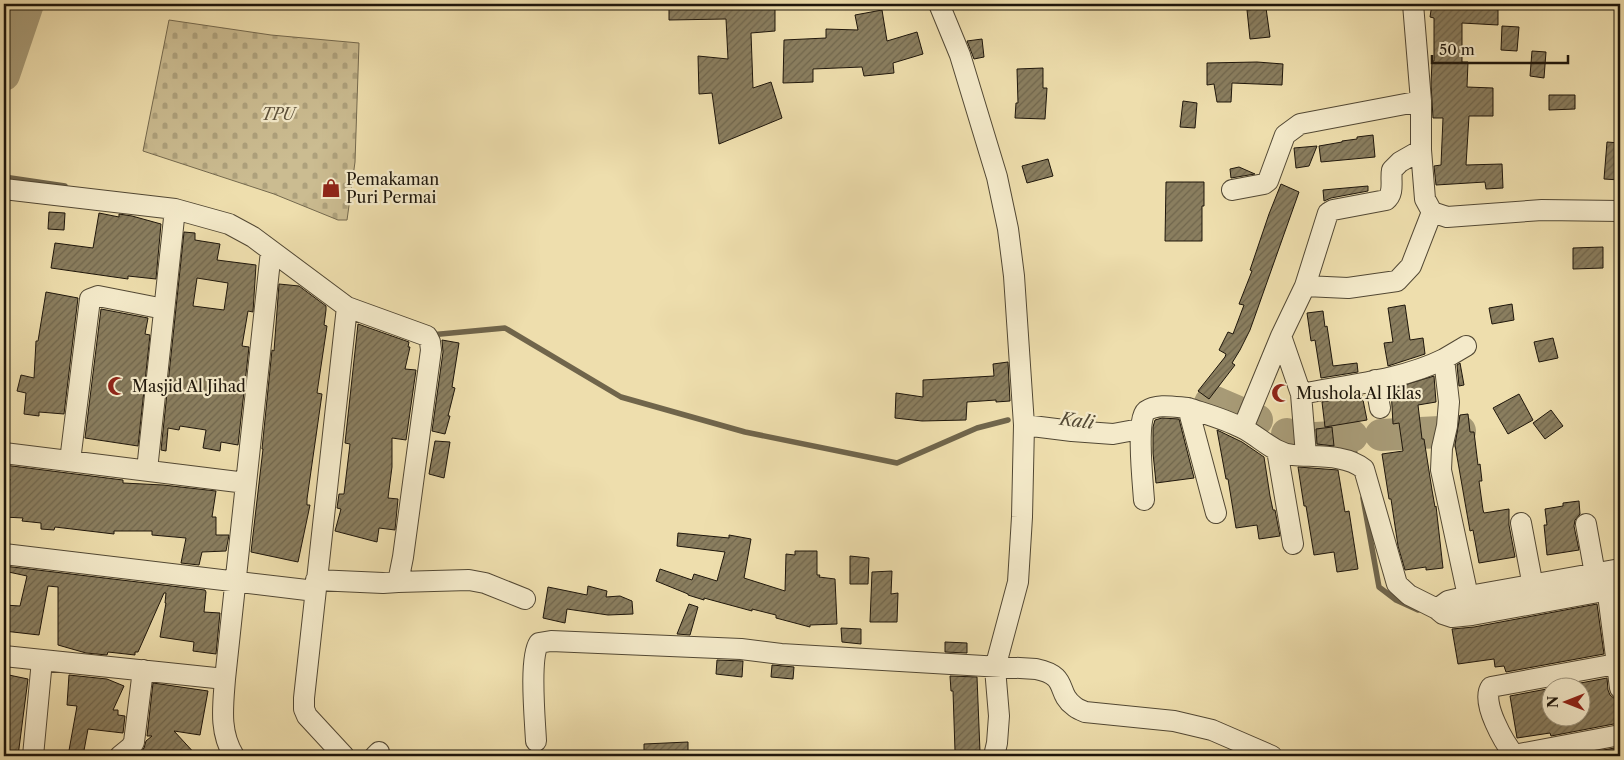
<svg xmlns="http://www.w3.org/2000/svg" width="1624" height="760" font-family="'Libre Caslon Text',serif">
<defs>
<pattern id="cemetery-stones" width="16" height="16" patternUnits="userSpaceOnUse" patternTransform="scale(1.25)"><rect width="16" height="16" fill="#cbbc91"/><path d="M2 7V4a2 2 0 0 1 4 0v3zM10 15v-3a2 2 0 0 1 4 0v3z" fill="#aea17c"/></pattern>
<pattern id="building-hatch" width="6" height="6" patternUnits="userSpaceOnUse" patternTransform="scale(1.25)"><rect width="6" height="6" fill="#8a7e5f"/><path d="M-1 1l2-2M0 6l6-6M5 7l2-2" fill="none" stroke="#70664d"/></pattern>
</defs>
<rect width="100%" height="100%" fill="#eedead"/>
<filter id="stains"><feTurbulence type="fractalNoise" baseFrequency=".004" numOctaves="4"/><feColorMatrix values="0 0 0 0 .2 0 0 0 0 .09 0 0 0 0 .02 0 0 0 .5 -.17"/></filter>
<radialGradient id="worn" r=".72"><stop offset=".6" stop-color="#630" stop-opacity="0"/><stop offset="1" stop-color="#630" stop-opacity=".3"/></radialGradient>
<path fill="url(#cemetery-stones)" stroke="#74694e" d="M169 20 271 35 359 43 355 162 347 220H338L274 194 143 151Z"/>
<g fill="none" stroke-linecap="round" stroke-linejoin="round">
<path stroke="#70654b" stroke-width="5.5" d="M4 177 65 186
M430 335 505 328 621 397 745 432 897 463 977 428 1008 420
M1352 436 1356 460
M1363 498 1379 587 1396 600 1418 610"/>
<path stroke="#a79a76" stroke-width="32" d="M4 75 28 4
M1210 403 1215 402 1257 420
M1287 434 1297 439 1352 436
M1381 435 1460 431"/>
</g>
<path fill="url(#building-hatch)" stroke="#1e160b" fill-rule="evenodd" d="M669 4H775V31L751 33 753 88 771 82 782 118 719 144 712 93 699 94 698 56 728 59 726 19 669 20Z
M1432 4H1498V25L1462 23V62H1468L1467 87 1493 88V116H1469L1466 165 1502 164 1503 188 1486 189 1485 182 1436 185 1434 166 1441 165 1443 118H1433L1431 84 1432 61H1434V18L1430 17Z
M1266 8 1270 37 1250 39 1247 10Z
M882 10 887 41 917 32 923 54 893 63 894 73 864 76 862 67 813 69V82L783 83 784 40 826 38V29L858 30 855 15Z
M1502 26 1519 27 1517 51 1501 50Z
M982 39 984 57 974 59 967 41Z
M1532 51 1546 52 1544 78 1530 76Z
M1257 62 1283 64 1282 85 1232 83 1231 102H1217L1214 84 1207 85V63Z
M1043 68V88H1047L1045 119 1015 118 1016 103H1018L1017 69Z
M1549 95H1575V109L1549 110Z
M1183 101 1197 103 1195 128 1180 127Z
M1373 135 1375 157 1321 162 1319 146 1342 142V141L1357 139V137Z
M1607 142 1620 143V180L1604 179Z
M1317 146 1309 166 1296 168 1294 148Z
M1048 159 1053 176 1027 183 1022 166Z
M1239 167 1255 174 1231 178 1230 169Z
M1166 182H1204V206H1202V241H1165Z
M1281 184 1299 192 1250 330 1240 350 1232 363 1235 365 1209 399 1198 391 1225 357 1226 354 1219 350 1228 332 1233 334 1244 305 1239 304 1252 271 1250 270 1269 214Z
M1368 186V191L1331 198 1324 201 1323 190Z
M49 212 65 213 64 230 48 229Z
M99 213 119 217V214L132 216 161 224 156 279 128 276V279L51 268 55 243 93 248Z
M184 232 195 233V240L220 244 217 260 256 265 253 312 248 311 242 346 249 347 238 445 221 442 220 451 203 448 206 430 180 426 179 430 168 428 166 451 161 450ZM197 278 228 283 224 310 193 306Z
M1603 247V268L1573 269V248Z
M279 284 299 286 326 306V310L324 325 327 326 317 393 322 394 307 499V505H310L298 562 251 552 263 449H262L272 350 274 351Z
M46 292 78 298 64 414 39 412V416L24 414 26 393 17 391 21 375 34 378 36 341H38Z
M1512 304 1514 320 1492 324 1489 308Z
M1405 305 1410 340 1423 338 1425 354 1388 366 1384 343 1393 342 1388 308Z
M101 309 148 318 145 334 150 335 138 446 85 438Z
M1323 311 1325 327 1327 326 1333 366 1357 363 1358 372 1321 378 1315 340 1311 341 1307 313Z
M358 324 409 342 408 347H410L405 369 416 370 406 440 392 438V467L388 498 398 499 395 530 379 528 377 542 335 531 341 509 337 508 339 494H344L350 444 345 443Z
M1553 338 1558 358 1539 362 1534 342Z
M442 340 459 343 452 387 455 388 448 416H450L445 434 432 431 443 352Z
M1008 362 1010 401 996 402V400L967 402 966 420 922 421 895 418 896 393 923 397V380L994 376 993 364Z
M1460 363 1464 385 1459 386 1457 365Z
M1434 376 1436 402 1418 405 1422 439H1424L1432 490 1435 507 1436 506 1443 568 1426 570V567L1405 570 1398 546 1391 499H1389L1382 454 1403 451 1399 423 1393 424 1391 389Z
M1519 394 1533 420 1508 434 1493 408Z
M1362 395 1367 420 1325 427 1322 402Z
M1551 410 1563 426 1545 439 1533 423Z
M1468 414 1470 432H1474L1478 465 1480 464 1482 481H1479L1483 510 1484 513 1509 509V525L1515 557 1479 563 1473 530 1470 531 1455 445 1460 415Z
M1162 418 1179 419 1194 478 1156 483 1153 453V427L1155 420Z
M1332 427 1334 446 1317 444 1316 429Z
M1217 430 1242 442 1264 457 1270 496 1273 510H1275L1280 536 1259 539 1257 525 1236 528 1228 479H1226Z
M435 441 450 442 444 478 429 474Z
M4 465 123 480V483L163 485 216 491 212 517H216V535H229L226 551 202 552 199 565 181 563 186 538 152 535V531H114V534L55 527 54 530 41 529V523L22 521 23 518 4 517 5 504 10 479 4 478Z
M1298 467 1338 470 1345 512 1349 511 1358 569 1337 572 1334 552 1314 555 1306 506H1304Z
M1579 501 1580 514 1575 520 1574 526 1579 550 1547 555 1544 525H1547L1545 509 1563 506V503Z
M678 533 729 538V535L751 539 744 578 785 591 786 554 795 555V551H817V575H820L819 577 835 579 837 624 810 625V627L776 618V615L752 609V611L704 598V600L688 595V594L656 581 660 569 692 580 694 574 717 581 725 552 677 546Z
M850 556 869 558 868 584H850Z
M4 566 205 590 206 592 204 612 220 613 216 654 193 651 194 642 160 637 166 603H165L166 593H164L138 652H135V655L108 652 107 655 86 653 58 645V587L48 586 39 635 4 631V605L20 606 27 576 4 571Z
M892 571 891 594 898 593 897 622H870L872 572Z
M588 586 607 591 606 597 620 596 632 601 633 614 608 615 567 609 565 623 543 618 548 587 587 595Z
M689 604 698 607 690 635 677 634Z
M1597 604 1604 654 1506 672 1504 666 1495 667 1494 659 1458 664 1452 629 1474 627Z
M841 628 861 629V644L842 642Z
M945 642 967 643V653L945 652Z
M717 660 743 661 742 677 716 674Z
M772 665 794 667 793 679 771 677Z
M4 674 28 679 18 756H4V726L8 691 4 690Z
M69 675 107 679 124 686 113 710H118V715L125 716 123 733 88 729 83 756H68L77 706 67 705Z
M950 676 977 677 980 752 955 751 953 691H951Z
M1607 678 1608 690 1610 695 1615 699 1619 723 1551 736 1550 733 1517 738 1510 696 1552 688V718H1582V688H1554Z
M153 683 208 691 200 735 174 731 197 756H138L144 748 146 741 152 736H147Z
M688 742V756H644V744Z
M1620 747V756H1571Z"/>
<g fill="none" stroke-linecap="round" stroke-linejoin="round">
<g stroke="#524834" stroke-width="22">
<path id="minor" d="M939 4 960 55 997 177 1008 229 1014 276 1024 425 1022 517 1018 582 995 668 999 716 997 743 994 756
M1413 4 1421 101V150L1425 199 1432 212 1447 217 1542 210 1620 211
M4 189 175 209 229 224 253 237 347 307 427 336 430 342 431 350 403 557 398 582 383 583 316 580
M1232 190 1264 184 1268 181 1285 135 1300 124 1421 101
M1305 286 1348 288 1397 281 1411 266 1432 212
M1281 336 1301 394 1306 455
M1466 346 1444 359 1449 402 1447 426 1442 448 1441 470 1472 615
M1375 380 1380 408
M1301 394C1347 385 1402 380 1444 359
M1024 425 1072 431 1113 434 1140 429
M1243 428 1281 336 1305 286 1328 213 1333 210 1386 200C1395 193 1390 180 1392 170L1400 162 1421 150
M1277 450 1293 544
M4 453 246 483
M70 461 90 299 98 296 164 309
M147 470 175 209
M1144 500C1143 485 1136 419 1146 411 1157 403 1175 407 1188 408
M1216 513 1188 408C1206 414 1225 419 1242 428 1259 436 1273 453 1293 455 1316 457 1346 454 1364 469L1397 584 1409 595 1437 609 1443 614 1452 617 1472 615 1620 588
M1521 523 1535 597
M1586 524 1595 574
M4 554 315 591
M1606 579 1620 688
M398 582 469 580 485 583 525 599
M1437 609 1448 601 1469 596 1620 569
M4 656 225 679
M536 741C535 720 529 658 539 643L551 641 741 649 781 654 1036 669C1070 676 1055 692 1074 706 1077 709 1081 710 1085 712L1174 721 1212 730 1272 756
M1514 755 1620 735
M33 756 42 660
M120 756 131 747 134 742 143 670
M234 756C219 732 223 706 225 679L271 251
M344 756 307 716 304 709V698L347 307
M375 756 379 752
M1515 756C1505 744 1480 702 1491 687L1616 664"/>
</g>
<use href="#minor" stroke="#f4eaca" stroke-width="20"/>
</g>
<defs>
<g id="shop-bare" transform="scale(1.5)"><path d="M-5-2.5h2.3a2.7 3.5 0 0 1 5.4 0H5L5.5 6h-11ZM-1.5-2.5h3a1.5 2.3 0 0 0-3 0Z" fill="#8f2418" stroke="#f4eaca" stroke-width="2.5" paint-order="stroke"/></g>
<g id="mosque-bare" transform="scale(1.5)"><path d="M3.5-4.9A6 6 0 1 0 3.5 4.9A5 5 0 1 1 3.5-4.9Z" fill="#8f2418" stroke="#f4eaca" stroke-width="2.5" paint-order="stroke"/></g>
</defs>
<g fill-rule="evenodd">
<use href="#shop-bare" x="331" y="188"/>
<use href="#mosque-bare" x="117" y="386"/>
<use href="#mosque-bare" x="1281" y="393"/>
</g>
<g text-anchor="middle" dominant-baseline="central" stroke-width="4.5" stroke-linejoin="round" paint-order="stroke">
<g font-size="16" font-style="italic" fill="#5b503a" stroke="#f4eaca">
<text x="278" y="114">TPU</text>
</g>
<g font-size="16" fill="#1e160b" stroke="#f4eaca" text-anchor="start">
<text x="346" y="179">Pemakaman<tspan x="346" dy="18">Puri Permai</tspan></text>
<text x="132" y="386">Masjid Al Jihad</text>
<text x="1296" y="393">Mushola Al Iklas</text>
</g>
<g font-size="18" font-style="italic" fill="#554b36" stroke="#f4eaca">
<text transform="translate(1077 421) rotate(7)">Kali</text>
</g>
</g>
<rect width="1624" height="760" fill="none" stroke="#eedead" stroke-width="20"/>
<rect x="5" y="5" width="1614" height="750" fill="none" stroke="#1e160b" stroke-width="2.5"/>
<rect x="10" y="10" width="1604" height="740" fill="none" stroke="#1e160b"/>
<g transform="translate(1566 702) rotate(270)"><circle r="24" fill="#f4eaca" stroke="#9e957e"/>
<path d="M0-4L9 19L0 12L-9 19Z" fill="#8f2418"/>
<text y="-8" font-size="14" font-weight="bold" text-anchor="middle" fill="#1e160b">N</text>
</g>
<path d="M1432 55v8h136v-8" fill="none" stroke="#1e160b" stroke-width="2.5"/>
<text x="1439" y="55" font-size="15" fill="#1e160b" stroke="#f4eaca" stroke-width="4" paint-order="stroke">50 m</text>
<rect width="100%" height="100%" filter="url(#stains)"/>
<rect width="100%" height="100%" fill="url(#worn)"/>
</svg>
